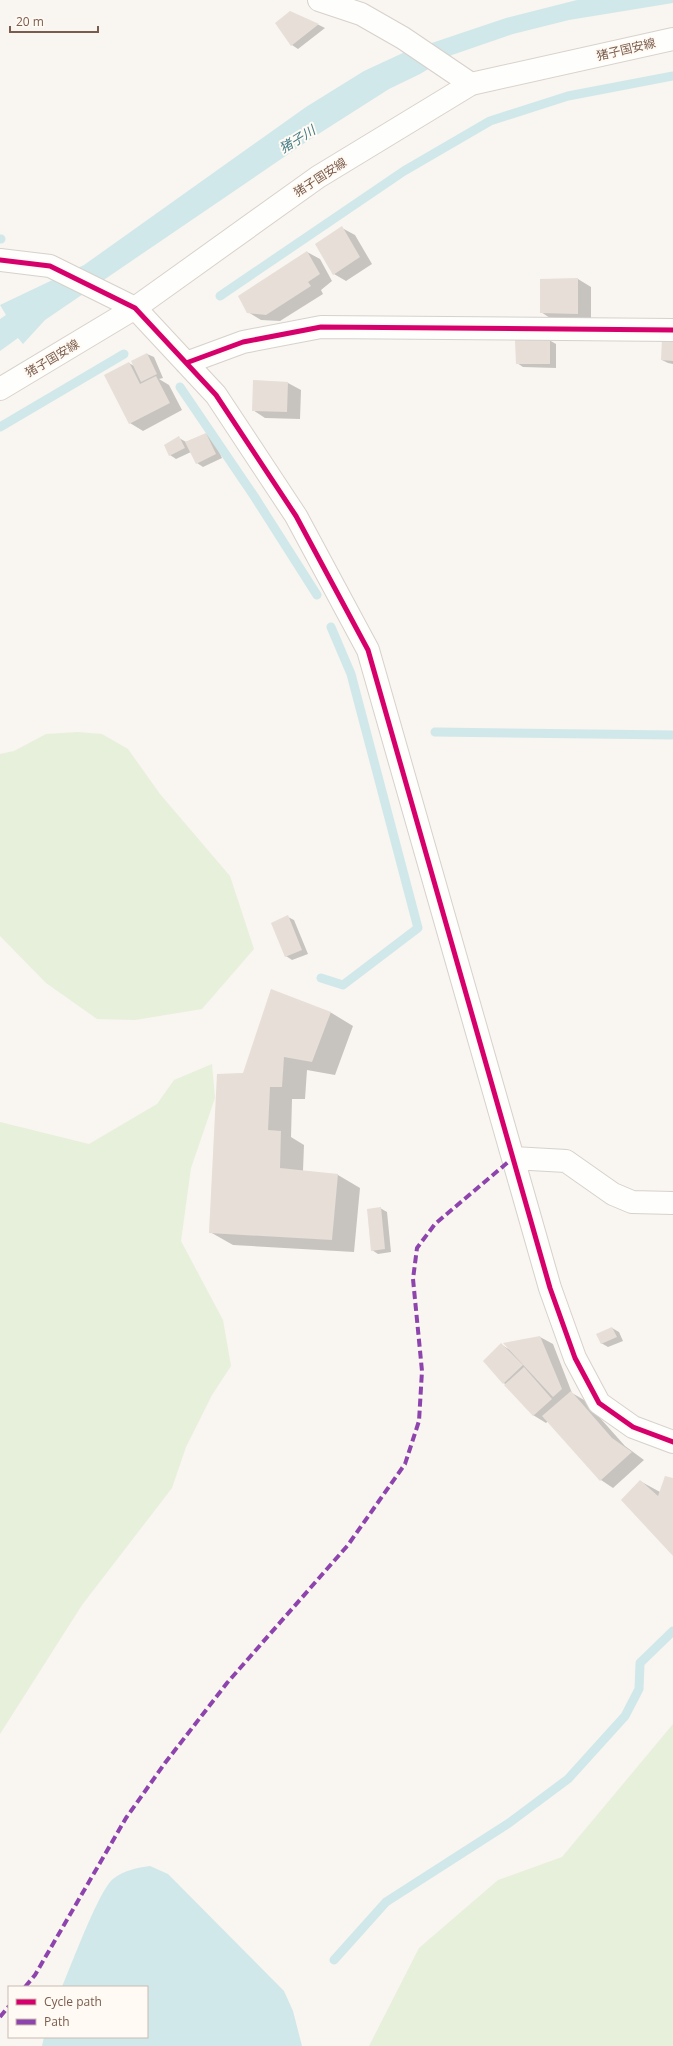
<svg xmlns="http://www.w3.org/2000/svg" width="673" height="2046" font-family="'Open Sans','Noto Sans JP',sans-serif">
<rect width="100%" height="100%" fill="#f9f5f0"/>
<path fill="#e7f0db" d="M78 732 102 734 128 749 160 794 230 876 254 949 202 1009 135 1020 97 1019 46 983 0 936V754L14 751 46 734Z
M212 1064 215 1098 191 1168 181 1241 223 1320 231 1366 212 1395 186 1447 172 1488 82 1605 0 1734V1122L89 1144 157 1104 174 1080Z
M673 1724V2046H369L419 1948 498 1880 562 1857Z"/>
<path fill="#d0e8ea" d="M577 0H673V3L569 20 513 34 452 55 420 74 389 89 309 140 45 320 23 344 18 338 0 351V319L6 315 0 305 84 265 306 107 364 71 405 52 506 18Z
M150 1866 168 1874 284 1991 293 2011 302 2046H42L44 2037H147V1987H62C71 1966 99 1890 113 1879 124 1870 137 1868 150 1866Z"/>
<path fill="#0003" d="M291 12 319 25 325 28 298 49 292 45Z
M342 228 355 235 372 264 346 281 334 274Z
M307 252 320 259 332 281 321 290 323 294 280 321 261 320 248 312Z
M578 279 591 287V320H553L541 312V280Z
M549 340 556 344V368L523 367 517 363Z
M673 340V364L668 363 662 360Z
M147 354 154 357 163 378 159 379 169 385 182 410 143 431 130 423 129 363 134 366Z
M288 383 301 390 300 419 265 418 253 410Z
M206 434 212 437 222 458 203 467 197 463 191 452 176 459 170 455 179 438 186 442Z
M288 917 294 920 308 954 292 960 286 956Z
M330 1012 353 1026 335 1075 307 1070 305 1099H292L291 1137 304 1145 303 1171 338 1175 360 1188 354 1252 233 1245 210 1232 244 1074Z
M380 1208 387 1212 391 1252 378 1254 372 1250Z
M612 1328 619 1332 623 1341 608 1347 601 1343Z
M540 1337 553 1344 572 1393 584 1400 625 1446 644 1460 613 1488 601 1480 548 1421 546 1423 533 1415 504 1383 502 1345 510 1350Z
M640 1481 660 1492 673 1554Z"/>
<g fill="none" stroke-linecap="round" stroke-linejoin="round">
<path stroke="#d0e8ea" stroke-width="9" d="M0 239H1
M220 296 404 171 490 121 568 96 673 76
M180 387 254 496 317 595
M0 427 124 354
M435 732 673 735
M321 978 343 985 418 928 351 674 331 627
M334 1960 386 1902 509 1823 568 1779 625 1716 639 1689 640 1663 673 1631"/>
</g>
<path fill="#e6ded7" d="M290 11 319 24 291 46 275 23Z
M342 226 360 257 333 275 315 244Z
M307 251 320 274 308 282 311 286 266 315 247 313 238 296Z
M578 278V314L540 313V279Z
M550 339V364H516L515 340Z
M662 339H673V361L661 360Z
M147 353 157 374 141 382 131 361Z
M129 362 140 384 156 376 170 403 129 424 104 375Z
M253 380 288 382 287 412 252 411Z
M206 433 216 454 196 464 185 442Z
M179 436 185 448 169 456 164 445Z
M288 915 302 950 285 957 271 923Z
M271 989 331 1012 312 1062 284 1057 282 1087H270L268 1130 281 1131 280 1168 338 1174 332 1240 209 1233 217 1074 243 1073Z
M381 1207 385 1249 371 1251 367 1209Z
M612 1327 617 1337 601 1344 596 1334Z
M540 1336 562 1389 553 1397 503 1343Z
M501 1343 523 1365 503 1384 483 1361Z
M524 1367 552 1399 533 1416 504 1385Z
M571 1391 612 1438 632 1452 600 1481 542 1416Z
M665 1476 673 1478V1556L621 1500 640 1480 658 1496Z"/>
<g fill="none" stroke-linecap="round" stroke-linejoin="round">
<g stroke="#d7d1cb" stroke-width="24">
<path id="street" d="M319 0 361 14 403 38 471 84
M0 260 50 266 135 308 216 395 296 516 368 650 550 1288 575 1358 599 1403 633 1427 673 1442
M186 363 243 342 321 327 673 330
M513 1158 566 1161 613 1194 632 1202 673 1203"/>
</g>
<g stroke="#d9d2cb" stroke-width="24">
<path id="secondary" d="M0 389 135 308 318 177 471 84 673 39"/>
</g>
<use href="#street" stroke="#fefefd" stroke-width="22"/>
<use href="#secondary" stroke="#fefefd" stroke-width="22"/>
<path stroke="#8e44ad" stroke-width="4" stroke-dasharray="8 4" stroke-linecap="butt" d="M25 1987 35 1975 126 1818 165 1763 227 1683 348 1545 405 1464 419 1421 422 1371 413 1279 417 1248 435 1224 513 1158
M0 2017 9 2006"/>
<g stroke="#fffaf3" stroke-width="8">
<path id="cycleway" d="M0 260 50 266 135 308 216 395 296 516 368 650 550 1288 575 1358 599 1403 633 1427 673 1442
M186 363 243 342 321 327 673 330"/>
</g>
<use href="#cycleway" stroke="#d6006c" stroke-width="5"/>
</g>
<g text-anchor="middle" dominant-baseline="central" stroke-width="4" stroke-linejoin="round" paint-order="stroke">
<g font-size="12" fill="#7a5c4d" stroke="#fffaf3">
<text transform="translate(626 49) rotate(-13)">猪子国安線</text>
<text transform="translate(320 177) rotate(-33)">猪子国安線</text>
<text transform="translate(52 358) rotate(-31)">猪子国安線</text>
</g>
<g font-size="13" font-style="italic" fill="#437c86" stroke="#fffaf3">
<text transform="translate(297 139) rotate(-32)">猪子川</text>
</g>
</g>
<rect x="8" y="1986" width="140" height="52" fill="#fffaf3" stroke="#cabbb1"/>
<rect x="16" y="1999" width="20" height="6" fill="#d6006c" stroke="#cabbb1"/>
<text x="44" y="2006" font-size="12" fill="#7a5c4d">Cycle path</text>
<rect x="16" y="2019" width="20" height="6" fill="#8e44ad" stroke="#cabbb1"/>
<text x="44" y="2026" font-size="12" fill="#7a5c4d">Path</text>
<path d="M10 26v6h88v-6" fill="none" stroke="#7a5c4d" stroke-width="2"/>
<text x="16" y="26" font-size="12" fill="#7a5c4d" stroke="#fffaf3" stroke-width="3" paint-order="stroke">20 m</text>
</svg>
